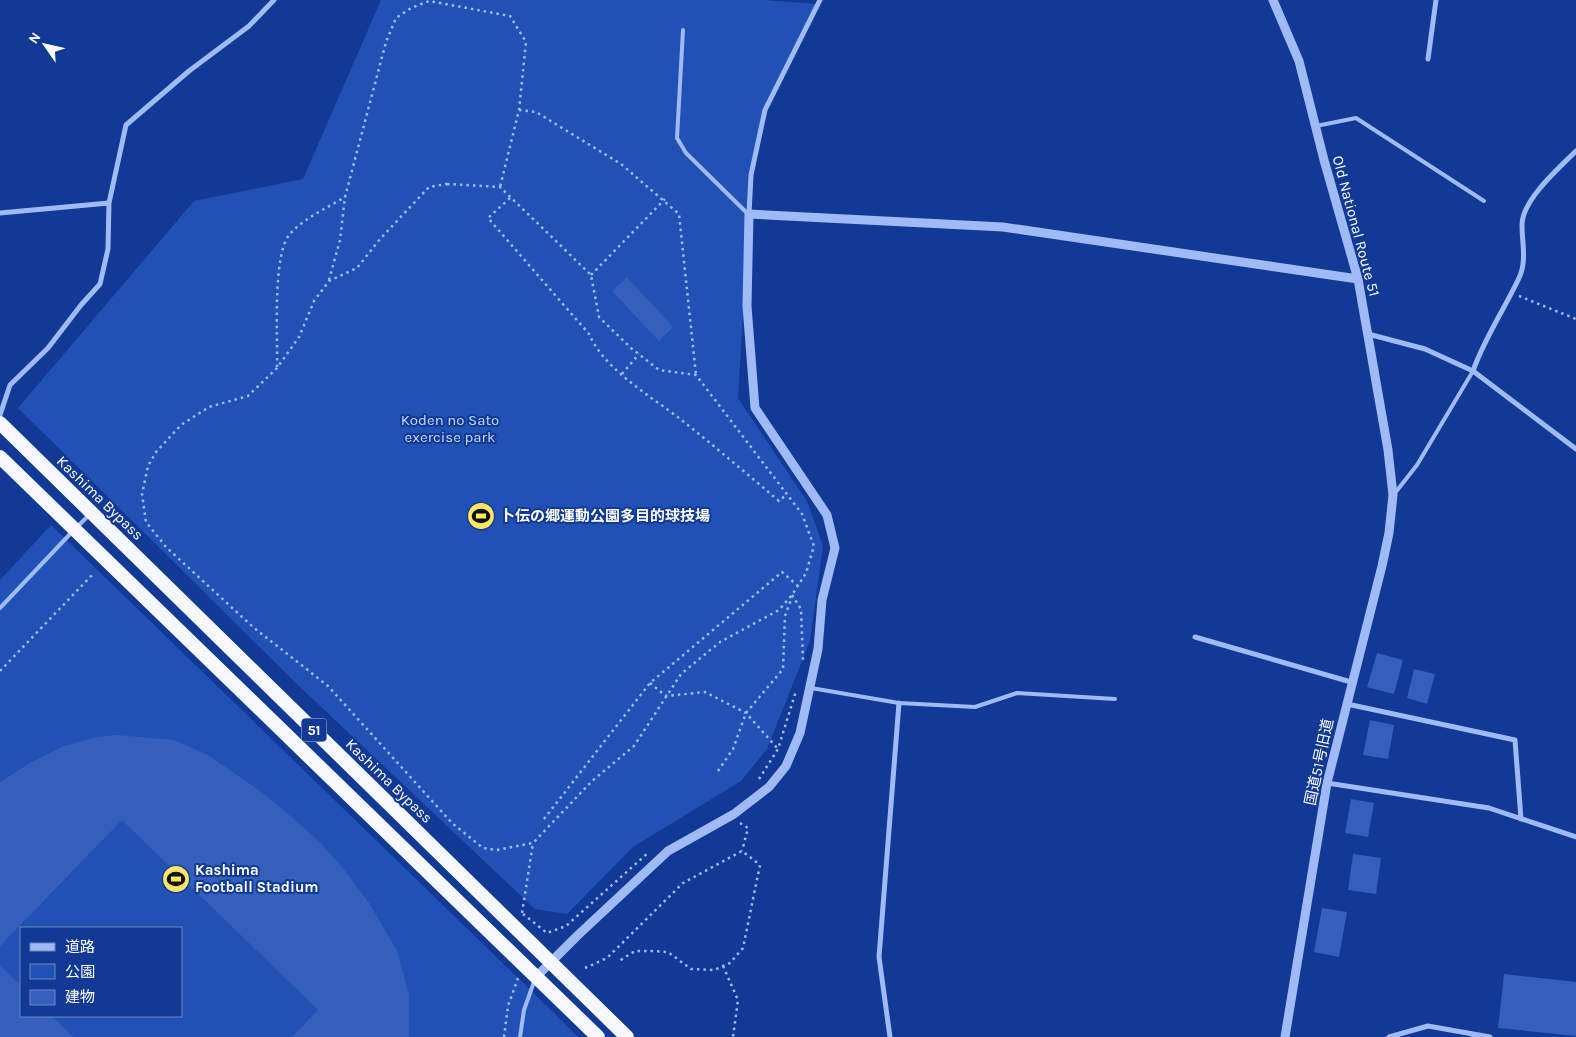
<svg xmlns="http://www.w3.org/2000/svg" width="1576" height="1037" font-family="Karla,'Noto Sans JP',sans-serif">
<rect width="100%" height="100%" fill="#113995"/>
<path fill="#2251b5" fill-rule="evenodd" d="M381 0H764L818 4 765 110 751 175 738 398 807 501 823 546 810 641 767 749 741 781 633 847 567 914 535 909 299 686 18 408 194 201 303 179Z
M51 525 551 1010 578 1037H0V580ZM21 928H181V1016H21Z"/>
<path fill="#345fbc" d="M627 277 673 327 659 341 612 291Z
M1377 653 1403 660 1394 694 1367 687Z
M1414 669 1435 674 1427 704 1407 698Z
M1370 720 1394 725 1388 759 1363 755Z
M117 735 174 740 208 755 267 796 320 842 346 872 369 903 397 951 409 995V1037H292L318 1010 122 820 0 946V782L30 763 64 746 97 737Z
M1351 799 1374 803 1368 837 1345 833Z
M1353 854 1381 858 1376 894 1348 890Z
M1322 908 1347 912 1339 957 1314 952Z
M0 966 21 986V1016H52L73 1037H0Z
M1504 974 1576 982V1036L1498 1028Z"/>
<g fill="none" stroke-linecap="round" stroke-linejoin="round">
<path stroke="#9fbaf4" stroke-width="2.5" stroke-dasharray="2.5 4" stroke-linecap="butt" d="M519 110 536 112 621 164 679 214 696 375
M447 184 500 187 591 275 599 317 631 348 659 370 696 375 802 514 814 546 806 573 792 595 779 610 720 642 681 674 634 746 592 781 533 843 497 850 483 848 452 823 328 686 253 627 166 547 146 522 142 494 148 466 156 452 181 425 209 407 248 396 277 368 299 337 314 301 329 281 357 268 380 239 429 187Z
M510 198 488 218 589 334C604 369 649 395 679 418 713 445 746 473 779 501L786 495
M591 275 665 199
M329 280 340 240 345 197 386 42 396 18 411 8 429 1 510 16 526 42 519 110 500 187
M1519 296 1576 319
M277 367C278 338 272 254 290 234 304 218 327 208 345 197
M622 374 639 354
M792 595 801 609 803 661
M0 671 93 574
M650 683 666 696 705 692 746 713 778 749
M718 771 733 749 746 713 783 669 785 616 792 597
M759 779 778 749 796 691
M544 819 650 683 782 572 798 586
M740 823 748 828 742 851
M522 913 533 843
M523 914 547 933 566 926 649 852
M723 966 738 1000 733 1037
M585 968 607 958 683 883 742 851 760 865 743 948 730 963 714 970 691 969 668 952 651 951H635L619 961
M504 1037 508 1006 518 978"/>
<path stroke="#9fbaf4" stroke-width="4" d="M683 30 677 138 686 153 748 214
M1316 126 1356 118 1484 201
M1395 493 1417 465 1473 371
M77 527 90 514
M0 608 72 532
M811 688 899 703 975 707 1017 693 1115 699
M520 1037 524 1010 535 979"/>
<path stroke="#9fbaf4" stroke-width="5" d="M1428 59 1436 0
M0 213 109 203
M749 214 751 175 765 110 820 0
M1368 334 1425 349 1473 371 1576 449
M1473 371C1485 337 1504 310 1519 278 1527 261 1522 243 1522 225 1522 200 1559 168 1576 151
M0 415 10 385 48 348 81 305 100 284 108 249 109 203 126 125 189 71 249 26 274 0
M1195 637 1351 682
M1347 704 1515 740 1521 819
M1327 783 1489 808 1576 837
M890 1037 879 957 899 703
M1389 1037 1428 1026 1473 1034
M1473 1037V1034L1490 1037"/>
<path stroke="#9fbaf4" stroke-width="9" d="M1273 0 1299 61 1324 160 1358 279 1388 450 1393 495 1389 533 1382 566 1327 783 1285 1037
M536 977 577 936 668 851 734 814 769 787 786 766 800 733 818 649 822 600 835 548 827 515 755 408 747 306 749 214 1003 227 1358 279"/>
<path stroke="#f6f8ff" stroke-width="14" d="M0 423 627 1037
M0 457 598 1037"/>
</g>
<defs>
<g id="stadium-disc" transform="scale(1.4375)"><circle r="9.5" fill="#ffe662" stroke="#113995"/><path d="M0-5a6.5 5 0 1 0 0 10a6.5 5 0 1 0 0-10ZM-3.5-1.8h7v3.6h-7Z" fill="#111"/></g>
</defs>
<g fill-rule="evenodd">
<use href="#stadium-disc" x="481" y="516"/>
<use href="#stadium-disc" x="176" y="879"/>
</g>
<g text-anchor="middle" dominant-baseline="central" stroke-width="4" stroke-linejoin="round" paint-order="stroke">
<rect fill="#113995" stroke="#b8c4df" stroke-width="1" x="301.5" y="718.5" width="25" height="23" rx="4"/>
<g font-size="14" font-weight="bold" fill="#fff">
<text x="314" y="730">51</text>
</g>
<g font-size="15" fill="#fff" stroke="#113995">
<text transform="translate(1356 226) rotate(75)">Old National Route 51</text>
<text transform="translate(100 498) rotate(44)">Kashima Bypass</text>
<text transform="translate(1319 762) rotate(-78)">国道51号旧道</text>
<text transform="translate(389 781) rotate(44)">Kashima Bypass</text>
</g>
<g font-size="15" fill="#c7d9fe" stroke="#113995">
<text x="450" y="420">Koden no Sato<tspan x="450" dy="17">exercise park</tspan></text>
</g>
<g font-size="15" font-weight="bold" fill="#fff" stroke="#113995" text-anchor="start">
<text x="500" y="516">卜伝の郷運動公園多目的球技場</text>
<text x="195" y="870">Kashima<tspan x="195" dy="17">Football Stadium</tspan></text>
</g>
</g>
<rect x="20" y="927" width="162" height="90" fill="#113995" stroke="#7088bf"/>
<rect x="30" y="943" width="25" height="8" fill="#9fbaf4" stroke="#7088bf"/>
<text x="65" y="952" font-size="15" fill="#ffffff">道路</text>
<rect x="30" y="964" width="25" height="15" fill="#2251b5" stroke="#7088bf"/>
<text x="65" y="977" font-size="15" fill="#ffffff">公園</text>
<rect x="30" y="990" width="25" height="15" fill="#345fbc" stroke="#7088bf"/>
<text x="65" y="1002" font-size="15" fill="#ffffff">建物</text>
<g transform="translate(45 45) rotate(304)" stroke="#113995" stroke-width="4" paint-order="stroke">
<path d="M0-4L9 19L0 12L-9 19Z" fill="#ffffff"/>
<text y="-8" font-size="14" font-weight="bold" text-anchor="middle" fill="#ffffff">N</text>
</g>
</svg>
